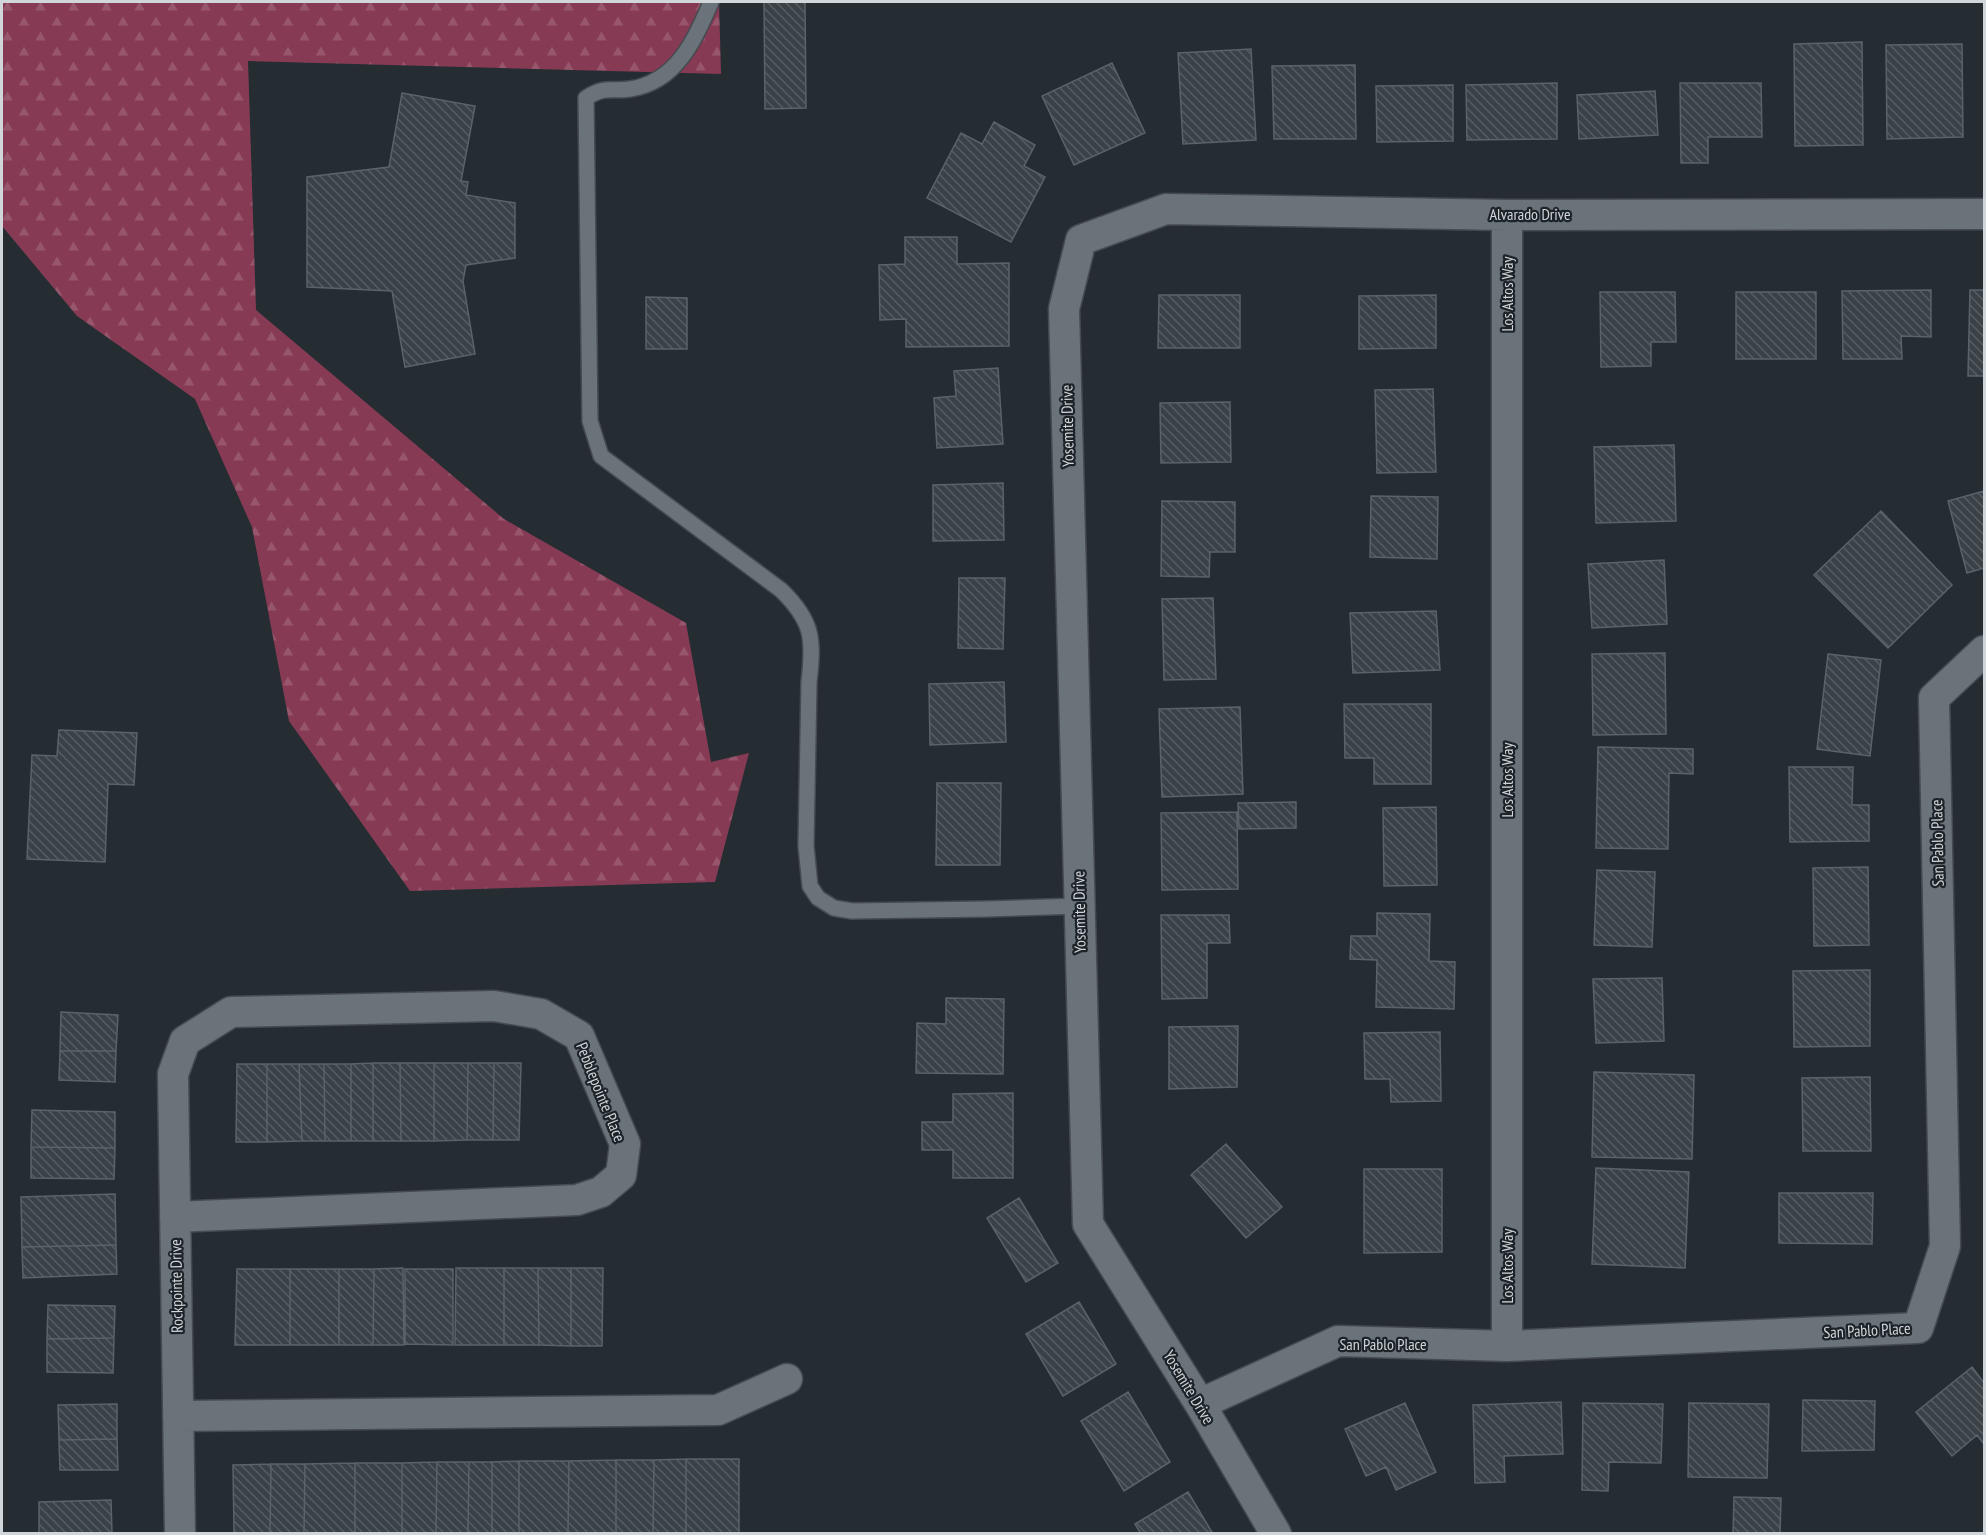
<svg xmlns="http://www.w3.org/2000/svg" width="1986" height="1535" font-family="'PT Sans Narrow',sans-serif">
<defs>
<pattern id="forest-firs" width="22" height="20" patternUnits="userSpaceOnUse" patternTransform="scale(1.5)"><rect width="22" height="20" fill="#873a54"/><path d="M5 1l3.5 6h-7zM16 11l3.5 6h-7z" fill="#97566c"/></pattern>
<pattern id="building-back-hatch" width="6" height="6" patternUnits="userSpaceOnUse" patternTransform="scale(1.5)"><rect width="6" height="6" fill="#3a4248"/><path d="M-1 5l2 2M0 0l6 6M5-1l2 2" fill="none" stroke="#555d62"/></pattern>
</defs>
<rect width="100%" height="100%" fill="#252d33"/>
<path fill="url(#forest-firs)" d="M2 2H719L721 74 248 61 256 310 504 519 686 623 711 762 749 753 715 882 410 891 289 721 252 527 195 399 77 316 2 226Z"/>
<path fill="url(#building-back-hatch)" stroke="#5a6369" stroke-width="1.5" d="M764 2H805L806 108 765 109Z
M1862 42 1863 145 1795 146 1794 44Z
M1962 44 1963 137 1887 139 1886 45Z
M1251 49 1256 140 1183 144 1178 53Z
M1112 63 1145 133 1074 165 1042 96Z
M1355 65 1356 139H1274L1272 66Z
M1557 83V139L1467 140 1466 85Z
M1680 83H1761L1762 137H1708V163H1681Z
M1453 85V141L1377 142 1376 86Z
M1655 91 1658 135 1579 139 1577 95Z
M402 93 475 106 461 181 468 182 466 195 515 203V258L466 265 463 281 475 354 405 367 392 291 307 287V177L389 167Z
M994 122 1035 145 1024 166 1045 177 1011 242 927 198 961 133 982 144Z
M905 237H957V264L1009 263V346L906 347V319L880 320 879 265 905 264Z
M1931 290V337L1901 336 1902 359H1843L1842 291Z
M1970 290H1984V376H1968Z
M1600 292H1675L1676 342H1651V366L1601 367Z
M1736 292H1816V359H1736Z
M1159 295H1240V348H1158Z
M1436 295V348L1359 349V296Z
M646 297 687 298V349H646Z
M998 368 1003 444 937 448 934 398 956 396 954 371Z
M1433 389 1436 472 1377 473 1375 390Z
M1230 402 1231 462 1161 463 1160 403Z
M1674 445 1676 521 1596 523 1594 447Z
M1003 483 1004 540 933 541V485Z
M1984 491V568L1967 573 1948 501Z
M1371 496 1438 497 1437 559 1370 557Z
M1162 501 1235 502V552H1210L1209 577 1161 576Z
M1881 511 1952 585 1888 648 1814 575Z
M1664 560 1667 624 1592 628 1588 564Z
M959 578H1005L1003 649 958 648Z
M1213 598 1216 679 1164 680 1162 599Z
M1436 611 1440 670 1353 673 1350 613Z
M1665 653 1666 734 1593 735 1592 654Z
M1828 654 1881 660 1870 756 1817 749Z
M1004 682 1006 742 930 745 929 684Z
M1344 704H1431V784H1374V758H1345Z
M1240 707 1243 794 1162 797 1159 709Z
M59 730 137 733 134 785 108 784 105 862 27 859 32 755 57 756Z
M1598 747 1693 749V774L1669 773 1668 849 1596 848Z
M1789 767H1853L1852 805H1869V841L1790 842Z
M937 783H1001L1000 865H936Z
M1296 802V828L1239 829 1238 803Z
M1436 807 1437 885 1384 886 1383 808Z
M1237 812 1238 889 1162 890 1161 813Z
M1868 867 1869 945 1814 946 1813 868Z
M1597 870 1655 872 1652 947 1594 945Z
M1377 913 1430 914 1429 961 1455 962 1454 1009 1376 1007 1377 960 1350 959 1351 936H1377Z
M1161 915H1229L1230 943H1207V998L1162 999Z
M1870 970V1046L1794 1047 1793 971Z
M1662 978 1664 1041 1596 1043 1593 979Z
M946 998 1004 999 1003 1074 916 1073 917 1023 946 1024Z
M61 1012 118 1015 116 1051H60Z
M1238 1026 1237 1087 1169 1089V1027Z
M1440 1032 1441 1101 1391 1102 1390 1079H1365L1364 1033Z
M60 1051H116L115 1082 59 1080Z
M373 1063V1141H351V1064Z
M373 1063H400L401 1141H373Z
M400 1063H434V1141H401Z
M434 1063H468L467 1140 434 1141Z
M468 1063H494L493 1140H467Z
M494 1063H521L519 1140H493Z
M237 1064H267V1142H236Z
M267 1064H299L302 1141 267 1142Z
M299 1064H324L325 1141H302Z
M324 1064H351V1141H325Z
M1594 1072 1694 1075 1692 1159 1592 1157Z
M1870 1077 1871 1151H1803L1802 1078Z
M1013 1093V1178H953V1150H922V1122H953V1094Z
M32 1110 115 1112V1148L31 1147Z
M1226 1144 1282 1207 1246 1238 1191 1175Z
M31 1147 115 1148 114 1179 31 1178Z
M1596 1168 1689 1172 1685 1268 1592 1264Z
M1364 1169H1442V1252L1364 1253Z
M1779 1193H1873L1872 1244 1779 1243Z
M115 1194 116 1245 22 1247 21 1197Z
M1019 1198 1058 1263 1026 1282 987 1218Z
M116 1245 117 1274 23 1278 22 1247Z
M403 1268 404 1345H373L374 1269Z
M456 1268H504V1345H455Z
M504 1268H538L539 1345H504Z
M538 1268H571V1346L539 1345Z
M571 1268H603L602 1346H571Z
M237 1269H290V1345H235Z
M290 1269H339V1345H290Z
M339 1269H374L373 1345H339Z
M405 1269H453V1345L405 1344Z
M1079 1302 1116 1364 1063 1396 1026 1334Z
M48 1305 115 1306 114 1338 47 1339Z
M114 1338 113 1373 47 1372V1339Z
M1972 1367 1984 1383V1444L1977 1435 1952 1456 1916 1412Z
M1128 1392 1170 1462 1124 1491 1081 1421Z
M1803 1400 1875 1401 1874 1450 1802 1451Z
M1561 1402 1563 1454 1504 1456 1505 1482 1475 1483 1473 1405Z
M1405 1403 1436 1472 1396 1490 1386 1467 1366 1476 1345 1429Z
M1583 1403 1663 1404 1661 1463 1609 1462 1608 1491 1582 1490Z
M1689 1403 1769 1404 1767 1478 1688 1477Z
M117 1404V1439L59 1440 58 1405Z
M117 1439 118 1470H60L59 1440Z
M686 1459V1534H653L654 1460Z
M686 1459H739V1534H686Z
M616 1460V1534H568L569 1461Z
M616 1460H654L653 1534H616Z
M519 1461V1534H492V1462Z
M519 1461H569L568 1534H519Z
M437 1462 436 1534H402V1463Z
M437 1462H469L468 1534H436Z
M469 1462H492V1534H468Z
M355 1463H402V1534H355Z
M355 1463V1534H304L305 1464Z
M271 1464 270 1534H234L233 1465Z
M271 1464H305L304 1534H270Z
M1188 1492 1213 1534H1141L1135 1524Z
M1734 1497 1781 1498 1780 1534H1733Z
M111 1500 112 1534H39V1502Z"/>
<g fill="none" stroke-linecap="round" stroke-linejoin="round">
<g stroke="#454b50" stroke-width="18">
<path id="lane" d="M711 2C695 39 677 82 630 89 610 92 606 85 586 98L590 421 601 456 781 590C813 621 814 639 809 682L806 846 810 886 818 898 834 908 852 911 987 909 1079 906"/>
</g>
<g stroke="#454b50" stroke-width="33">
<path id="street" d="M1507 215V1346
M175 1217 577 1200 601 1192 621 1175 625 1144 579 1036 541 1014 494 1006 231 1012 185 1041 173 1074 180 1534
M1200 1404 1338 1341 1507 1346 1918 1328 1945 1246 1934 698 1984 651
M178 1416 718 1410 787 1379
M1276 1534 1200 1404 1088 1224 1064 309 1081 240 1166 209 1507 215 1984 214"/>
</g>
<use href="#lane" stroke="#6a737a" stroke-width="15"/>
<use href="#street" stroke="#6a737a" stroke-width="30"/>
</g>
<g text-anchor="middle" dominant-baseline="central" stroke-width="4.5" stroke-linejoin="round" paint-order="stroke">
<g font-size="16" fill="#d1d6da" stroke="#1c2329">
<text x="1530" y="214">Alvarado Drive</text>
<text transform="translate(1507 294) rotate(-90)">Los Altos Way</text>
<text transform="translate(1067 426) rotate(-91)">Yosemite Drive</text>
<text transform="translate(1507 780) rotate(-90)">Los Altos Way</text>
<text transform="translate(1937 843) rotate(-91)">San Pablo Place</text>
<text transform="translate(1079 912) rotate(-91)">Yosemite Drive</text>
<text transform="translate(601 1092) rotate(68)">Pebblepointe Place</text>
<text transform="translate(1507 1266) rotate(-90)">Los Altos Way</text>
<text transform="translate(176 1286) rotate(-91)">Rockpointe Drive</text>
<text transform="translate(1867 1330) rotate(-3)">San Pablo Place</text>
<text x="1383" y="1344">San Pablo Place</text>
<text transform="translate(1189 1387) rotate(59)">Yosemite Drive</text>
</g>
</g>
<rect width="1986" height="1535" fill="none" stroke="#d1d6da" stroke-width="6"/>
</svg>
